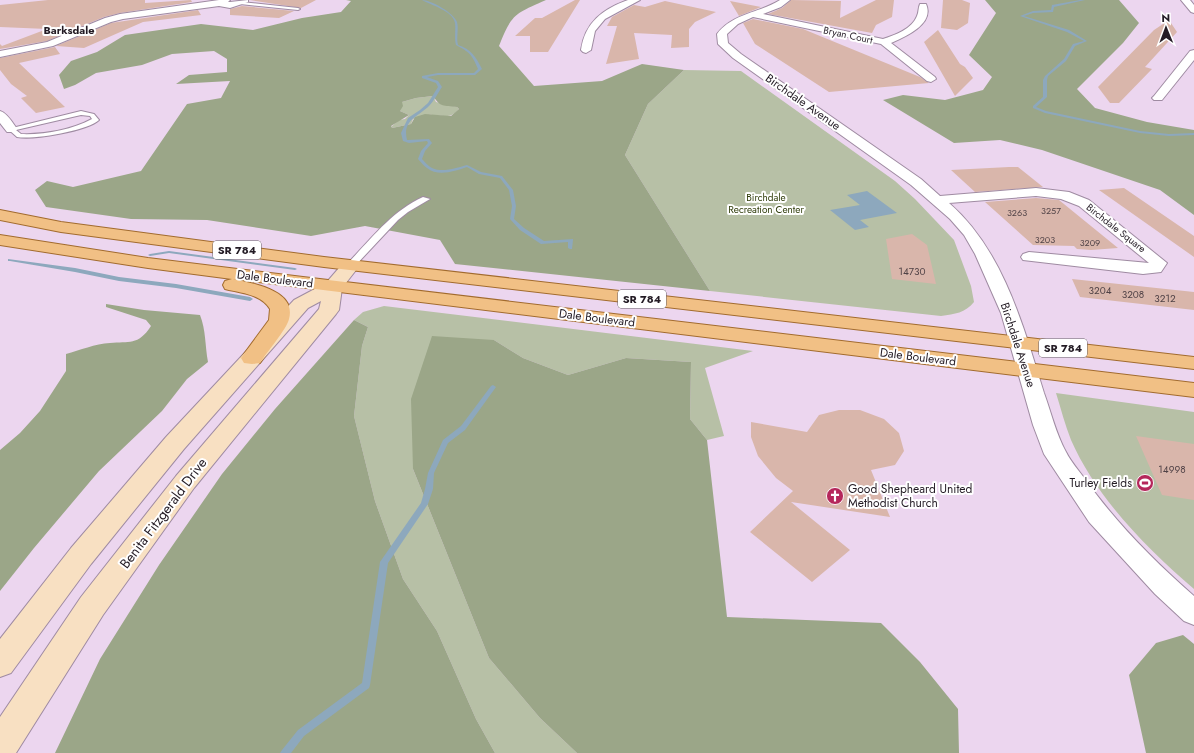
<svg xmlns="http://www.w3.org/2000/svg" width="1194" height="753" font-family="Jost,sans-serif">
<rect width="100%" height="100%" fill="#ecd6ef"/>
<path fill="#b7c0a6" d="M684 70 741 71 895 181 915 199 954 240 971 286 974 302C965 313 955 314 941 316L710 291 625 155 648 104Z
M433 96 436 102 457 107 459 109C449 120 445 115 432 115 427 114 419 118 413 119L411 124 392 128 391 127 399 120 405 119 409 115 400 111 402 102 416 98Z
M384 306 753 351 705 368 724 436 707 440 690 419 691 362 626 358 568 375 523 358 494 340 413 469 489 658 540 718 577 753H495L476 719 437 631 403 579 375 501 354 416 362 346 368 327 354 320 363 312Z
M1056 393 1194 412V589C1147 549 1096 497 1071 440 1065 425 1061 409 1056 393Z"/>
<path fill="#9ba688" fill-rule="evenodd" d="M346 0H546C515 14 512 13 499 46L534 86 602 81 642 64 684 70 648 104 625 155 710 291 455 264 440 240 365 226 311 236 207 220 131 219 46 207 35 190 47 181 73 187 141 171 187 104 221 98 230 81 176 84 189 75 227 72V59L214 51 172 54 142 65 96 73 75 85 64 89 59 75 71 61 97 52 125 35 201 24 253 30 302 18 341 12 351 1ZM433 96C441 108 443 105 457 107L459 109 451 116 425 114 415 117 411 124 392 128 391 126 409 115 400 111 403 106 402 102 416 98Z
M985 0H1119L1139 23 1123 43 1077 89 1095 108 1147 122 1194 130V215L1160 190 1042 150 1000 140 954 143 883 100 903 95 945 100 983 90 992 77 969 55 996 13Z
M106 304 144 310 200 315C206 330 205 346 208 362L187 379 162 411 99 471 34 548 0 591V450L20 433 40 411 66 371V354C80 350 95 344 110 343 129 341 138 346 151 326L146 320 106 307Z
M354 320 368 327 362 346 354 416 375 501 403 579 437 631 476 719 495 753H55L100 659 159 565 222 474 275 409Z
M432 336 494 340 523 358 568 375 626 358 691 362 690 419 707 440 727 617 881 623 920 662 958 709 959 753H577L540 718 489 658 413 469 411 399Z
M1183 635 1194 644V753H1146L1129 675 1156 643Z"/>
<path fill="#8da8bd" d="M867 191 897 213 860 220 869 227 855 230 830 210 860 205 847 195Z"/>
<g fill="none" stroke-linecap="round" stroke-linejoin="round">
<path fill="#8da8bd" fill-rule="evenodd" d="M422 0C431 0 454 13 457 22 459 29 456 37 458 45 471 49 476 57 482 69L475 75H438L427 77 438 81 442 87C438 93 434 101 429 106 418 117 402 120 407 140L429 139 432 143 425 151 422 159C425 162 428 166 432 168 443 173 456 168 467 165L481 172 502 176 513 190 516 206 514 219 524 228 544 241 573 239V240L572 249H570L568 248V242L541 244 520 230 510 219 512 206 509 190 500 178 479 174 467 167C455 171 438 177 427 168 424 166 421 162 418 159L421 151 428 143 427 141 409 143 403 141 401 133 408 118 420 110 428 103 438 87 436 83 422 78V76L438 73H474L478 69C472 54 469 52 456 45 454 37 456 30 455 23 453 11 431 5 422 0Z
M1080 0H1085L1054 7 1053 12 1033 13 1024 16 1069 30 1087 41 1075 46 1066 61 1048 76 1047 80V97L1036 107 1046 111 1140 131 1169 134 1194 133V135L1169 136 1140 133 1045 113 1033 108V106L1043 97V80L1045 76 1064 59 1073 44 1084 41 1067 32 1020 16 1033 11 1051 10 1052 5Z
M169 251 295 268 297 269 295 270 169 253 150 256 148 255 150 254Z
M8 259 75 268 119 277 176 284 250 297 253 299 250 301 176 288 119 281 75 272 10 261H8Z
M493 385 496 387 465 430 448 443 434 473 433 489 428 504 388 563 370 685 369 688 304 736 291 753H280L282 750 298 730 362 683 380 562 421 503 425 489 428 473 443 440 461 426 491 386Z"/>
</g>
<path fill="#d9b6ab" d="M48 0H145V3L191 0 192 2 120 13 104 17 47 41 0 49V44L2 46 47 29 0 27V5Z
M250 0H316L301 8Z
M575 0H580L548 52H530V36H515L535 18H542Z
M791 0 841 1 840 18 876 0H894L892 17 876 25 872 33 768 14 782 8Z
M943 0H962L970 3 968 23 957 30 941 28Z
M665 1 716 12 695 22 689 29V47L671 48 672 35 634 33 639 59 606 64 617 26H607L612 17 634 5 645 7Z
M730 1 761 7 739 16Z
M242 6 294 11 279 18 230 15V9Z
M198 10 201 15 143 22 84 48 56 46 111 23Z
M753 19 803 29 920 77 929 83 829 92 755 44 743 23Z
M1169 20 1177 32 1145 67 1152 69 1119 103H1110L1098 87 1154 30Z
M938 30 960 64 965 67 973 78 955 96 924 42Z
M55 47 60 54 19 63 65 107 36 113 21 98 27 96 11 84 0 70V58Z
M1009 167H1018L1043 187 975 192 951 170Z
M1124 188 1194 236V257L1099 190Z
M1036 198 1059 200 1118 248 1091 250 1077 249 1074 246 1033 245 985 202Z
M912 234 927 245 936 284 892 279 886 239Z
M1072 279 1194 292V310L1080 297Z
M839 410H860L884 419 899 433 904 451 895 465 871 470 890 517 791 502 850 550 812 582 750 532 793 491 776 478 758 456 751 437V422L807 432 819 415Z
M1136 436 1194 444V500L1162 495Z"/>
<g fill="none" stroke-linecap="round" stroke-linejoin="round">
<g stroke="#9f8ba2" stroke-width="2">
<path id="lane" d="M241 2 298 8 300 9 298 10 240 4Z
M81 111 94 114 99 120C87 131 33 140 17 137L8 129ZM81 115 90 116 92 119C72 130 43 135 21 134L16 130Z
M423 197 430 199 408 212 398 220 354 267H348V263C371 239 392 211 423 197Z"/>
</g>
<g stroke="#9f8ba2" stroke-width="2">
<path id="street" d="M219 0H230L228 2H230L248 0V2L230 8 219 6 123 19 111 22 53 46 0 57V51L47 42 105 18 120 14Z
M628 0H640L605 19 595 31 591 50 586 53 583 52 581 50C585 22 603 9 628 0Z
M780 0H790L781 7 763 14 883 39C895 35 912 29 917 16 919 12 918 8 920 4H926C935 24 905 37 891 43L935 77 936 79 931 82 927 81 881 44 753 17 738 24 727 34 728 43 741 54 921 179 940 196 1036 188 1069 192 1089 200 1167 263 1161 272 1143 274 1023 260 1021 257 1023 254 1029 252 1149 263 1079 206 1061 199 1036 196 949 203C1004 251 1023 326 1044 393 1051 412 1056 434 1066 452 1071 462 1079 471 1085 479 1116 523 1154 561 1194 596V625L1184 621 1155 594 1089 522 1044 454 1033 425 1001 313 975 254 964 235 950 219 911 185 733 58 718 44 717 34C733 13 760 13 780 0Z
M1181 0H1190L1194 5V13L1191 12Z
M1194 50V60L1162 100H1154L1152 98 1154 96 1190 51Z
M0 111C7 113 13 123 17 129L15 132H7L0 123Z"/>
</g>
<g stroke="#9f8ba2" stroke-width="2">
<path id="secondary" d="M351 260 357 261 360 265 342 288 339 310 336 314 194 488 103 615 16 753H0V717L81 597 176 476 319 309 321 301 308 308 184 449 91 564 11 673 0 677V639L71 548 166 437 294 300 326 283 345 261Z"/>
</g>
<g stroke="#a26b2e" stroke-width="2">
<path id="primary" d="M0 210 61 222 324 257 1194 357V369L324 267 61 232 0 220Z
M0 235 148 258 303 277 1194 383V397L233 279C251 283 297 290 289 319 287 329 266 353 260 363L252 364 244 363 241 358 269 320 270 309C261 294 241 293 225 289L223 285 225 281 232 279 148 268 0 245Z"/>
</g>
<use href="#lane" fill="#fff" fill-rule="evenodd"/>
<use href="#street" fill="#fff" fill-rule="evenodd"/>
<use href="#secondary" fill="#f8e0c2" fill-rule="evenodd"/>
<use href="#primary" fill="#f1c085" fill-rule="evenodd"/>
</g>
<defs>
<g id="stadium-disc" transform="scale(0.9)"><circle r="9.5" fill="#b5275b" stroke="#fff"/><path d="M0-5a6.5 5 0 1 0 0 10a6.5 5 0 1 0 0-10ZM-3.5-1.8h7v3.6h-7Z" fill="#fff"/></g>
<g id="church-disc" transform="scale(0.9)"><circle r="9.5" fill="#b5275b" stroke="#fff"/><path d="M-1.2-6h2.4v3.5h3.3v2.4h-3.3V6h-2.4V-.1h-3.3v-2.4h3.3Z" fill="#fff"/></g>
</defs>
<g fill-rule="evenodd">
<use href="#stadium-disc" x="1145" y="483"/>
<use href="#church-disc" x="835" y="496"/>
</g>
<g text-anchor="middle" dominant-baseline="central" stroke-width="4" stroke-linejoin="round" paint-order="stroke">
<g font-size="9" fill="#504246">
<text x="1051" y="210">3257</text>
<text x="1017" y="212">3263</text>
<text x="1045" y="239">3203</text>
<text x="1090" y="242">3209</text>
</g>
<g font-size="10" fill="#231b24" stroke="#fff">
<text transform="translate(848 35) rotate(12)">Bryan Court</text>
<text transform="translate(1116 228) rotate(38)">Birchdale Square</text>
</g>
<g font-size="10" fill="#2f3c0a" stroke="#fff">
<text x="766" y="197">Birchdale<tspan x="766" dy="12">Recreation Center</tspan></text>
</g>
<g font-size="10" fill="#504246">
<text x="912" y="271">14730</text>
<text x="1100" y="290">3204</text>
<text x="1133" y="294">3208</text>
<text x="1165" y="298">3212</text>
<text x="1172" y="469">14998</text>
</g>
<g font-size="11" font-weight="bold" fill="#231b24" stroke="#fff">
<text x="69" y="30">Barksdale</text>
</g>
<g fill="#fff" stroke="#655f66" stroke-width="1">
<rect x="213" y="241" width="48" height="18" rx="3"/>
<rect x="618" y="290" width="48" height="18" rx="3"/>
<rect x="1039" y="339" width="48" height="18" rx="3"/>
</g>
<g font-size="11" font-weight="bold" fill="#231b24">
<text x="237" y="250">SR 784</text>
<text x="642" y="299">SR 784</text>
<text x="1063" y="348">SR 784</text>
</g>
<g font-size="12" fill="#231b24" stroke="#fff">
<text transform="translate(803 102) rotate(35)">Birchdale Avenue</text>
<text transform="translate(275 279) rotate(7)">Dale Boulevard</text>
<text transform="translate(597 318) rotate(7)">Dale Boulevard</text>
<text transform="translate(1018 345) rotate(72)">Birchdale Avenue</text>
<text transform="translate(918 357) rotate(7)">Dale Boulevard</text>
</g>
<g font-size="12" fill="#231b24" stroke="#fff" text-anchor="end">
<text x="1132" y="483">Turley Fields</text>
<text x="848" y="489" text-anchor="start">Good Shepheard United<tspan x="848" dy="14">Methodist Church</tspan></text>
</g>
<g font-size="14" fill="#231b24" stroke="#fff">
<text transform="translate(163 513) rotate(-53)">Benita Fitzgerald Drive</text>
</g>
</g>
<g transform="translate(1166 28) rotate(359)" stroke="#ffffff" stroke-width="3" paint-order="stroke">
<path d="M0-3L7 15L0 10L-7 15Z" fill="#231b24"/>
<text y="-6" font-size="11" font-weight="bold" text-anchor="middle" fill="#231b24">N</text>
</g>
</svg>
